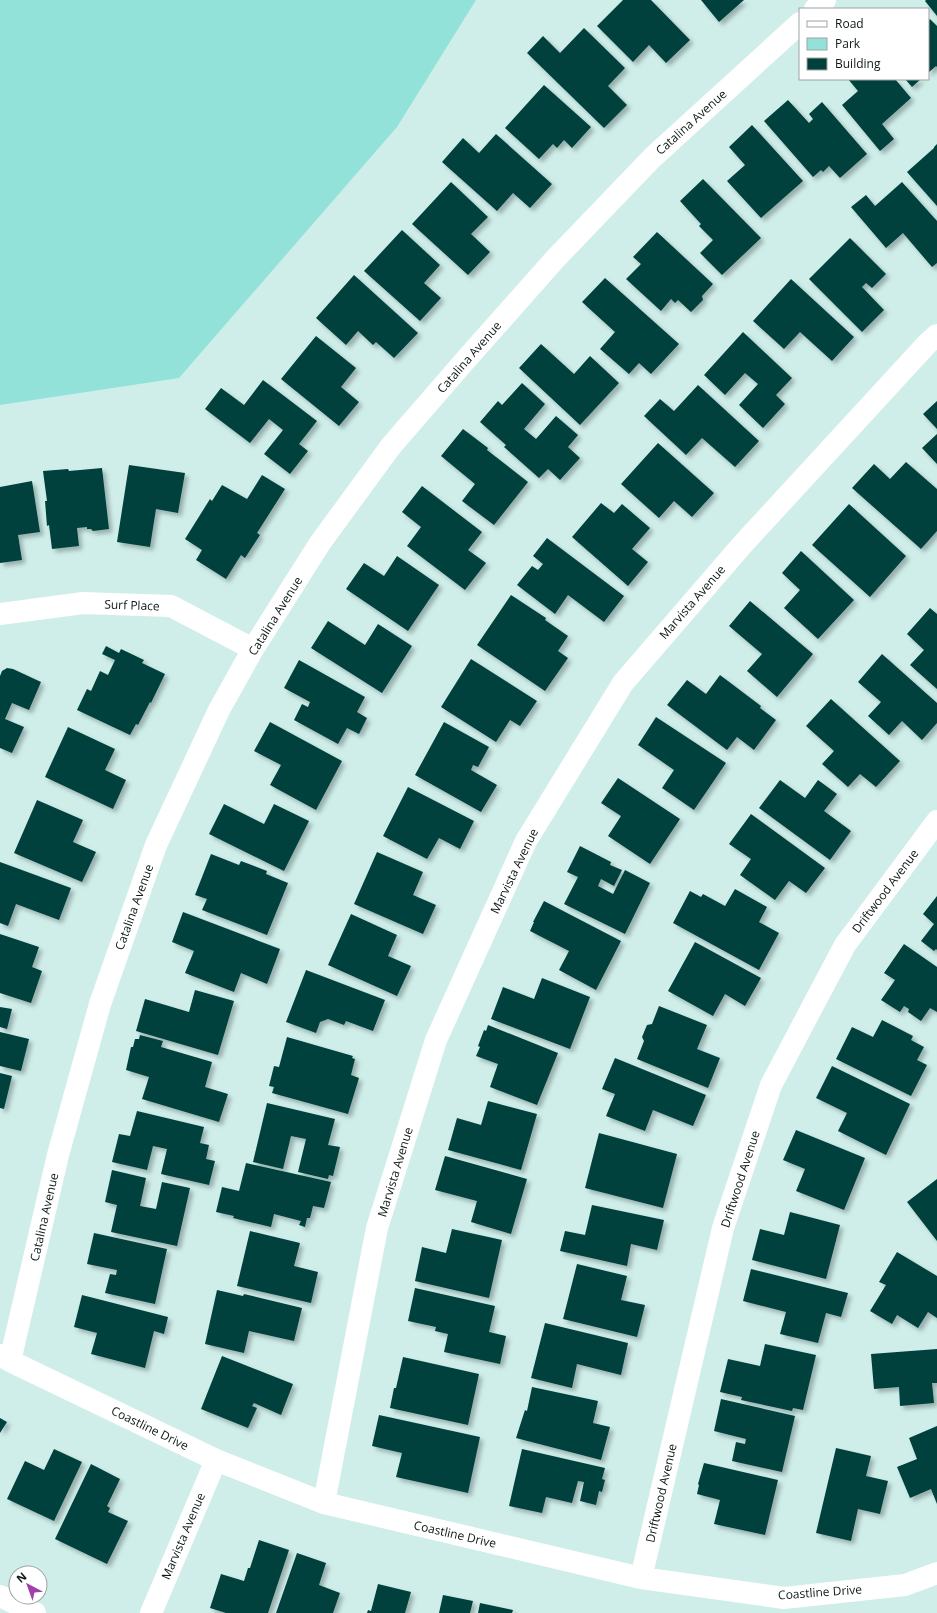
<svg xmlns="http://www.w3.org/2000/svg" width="937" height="1613" font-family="'Open Sans',sans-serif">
<defs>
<filter id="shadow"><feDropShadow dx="3.5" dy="3.5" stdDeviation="2" flood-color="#0004"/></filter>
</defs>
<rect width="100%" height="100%" fill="#cfeeea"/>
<path fill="#93e2d9" d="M0 0H476L397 127 179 378 0 405Z"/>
<path fill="#02403c" filter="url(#shadow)" d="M623 0H651L690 40 666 63 649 45 633 62 597 26Z
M701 0H744L719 22Z
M926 0H937V16L925 1Z
M930 19 937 26V67L936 66 928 73V21Z
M584 28 625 68 608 86 627 105 604 128 527 53 543 36 560 53Z
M848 79H895L911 98 882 124 894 139 880 151 842 105 858 91Z
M905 79H921L912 87Z
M544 85 591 127 572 148 564 140 557 148 553 144 539 159 505 128Z
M788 100 809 123 813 119 809 114 822 102 867 154 840 178 829 166 823 172 821 170 813 177 764 121Z
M752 125 803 181 761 218 727 181 745 165 729 147Z
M496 134 552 184 530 208 513 193 497 211 442 162 463 138 479 153Z
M937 144V206L907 172 934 148V147Z
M703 179 761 238 722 275 700 253 713 240 699 226 701 224 680 201Z
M451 182 488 217 471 234 490 252 468 275 412 224Z
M902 182 937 221V263L932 267 903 233 886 248 851 207 866 195 875 206Z
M402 230 440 265 424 283 441 298 420 321 364 271Z
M657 232 713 284 702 296 703 300 691 312 678 300 675 303 671 299 661 311 626 279 641 264 633 257Z
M850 238 886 274 872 288 866 283 862 287 884 310 862 332 809 279Z
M354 275 418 333 394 358 376 342 373 345 358 331 346 345 316 318Z
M605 278 679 344 651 374 639 363 629 374 600 349 615 332 582 302Z
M791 279 854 337 832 361 800 332 784 349 753 321Z
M743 332 792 378 776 395 785 404 763 428 739 405 758 384 745 373 725 395 704 375Z
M316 336 356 368 341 387 359 402 339 426 281 379Z
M541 344 574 374 590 356 619 383 580 425 519 368Z
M263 380 317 421 299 444 308 451 290 474 264 454 283 430 269 419 250 443 205 409 221 388 244 405Z
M522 383 545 404 524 429 536 439 556 416 578 435 568 447 580 458 560 480 548 469 539 478 504 447 506 445 480 422 498 401 502 405Z
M698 385 759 441 735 467 702 438 686 455 644 416 660 399 674 411Z
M937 401V429L923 414Z
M463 429 488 448 487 450 528 482 494 525 462 501 475 484 441 456Z
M937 434V464L922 448Z
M658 443 714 493 692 517 674 501 659 518 621 484Z
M906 462 937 489V531L921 549 852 488 874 464 890 479Z
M129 465 185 473 178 513 156 509 150 547 117 542Z
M102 468 109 529 93 531 91 529H87V527L77 528 79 546 52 549 49 525 47 526 45 501H47L43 471 68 469 69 471Z
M262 475 285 489 257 533 260 535 245 558 241 555 226 579 196 560 202 550 185 539 210 499 212 501 222 485 247 499Z
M32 481 40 532 18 535 22 560 0 563V487Z
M422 486 482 532 468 550 486 563 465 590 407 546 421 527 402 512Z
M601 503 614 513 622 504 650 528 632 549 648 562 628 586 572 537Z
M849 504 906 556 870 597 812 545Z
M547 538 624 596 604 622 568 595 555 614 517 585 532 566 538 570 543 564 533 556Z
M801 551 854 600 818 639 784 608 800 590 782 573Z
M397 556 439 585 408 631 346 589 364 563 384 576Z
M511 595 546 618 545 620 568 636 558 651 568 658 545 691 477 645Z
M750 601 813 654 777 697 747 671 762 654 729 626Z
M930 608 937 614V689L910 665 924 650 907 634Z
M328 621 365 645 378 624 412 646 382 693 311 648Z
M106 646 119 653 121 649 144 660 142 663 165 674 151 703 150 702 138 725 136 724 130 735 77 710 87 689 91 691 100 671 108 675 115 660 102 654Z
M882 654 937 703V723L922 740 902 721 889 735 868 716 881 702 858 682Z
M471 659 537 701 520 726 510 720 496 742 441 707Z
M299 660 365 697 357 712 367 718 359 734 347 728 338 744 294 720 302 704 308 707 310 702 284 688Z
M7 668 13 669 41 682 29 710 12 703 5 719 24 727 12 753 0 748V676L2 671Z
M720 675 761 706 760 708 776 720 754 750 737 737 727 750 667 705 687 680 706 694Z
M831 699 900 761 876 787 860 774 848 787 822 764 834 751 806 726Z
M656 717 726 763 694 810 662 788 674 770 638 745Z
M270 722 342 761 316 810 270 785 281 765 254 751Z
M444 722 489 747 478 767 473 765 471 770 497 785 481 812 415 775Z
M68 727 115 749 105 770 126 780 113 809 45 777Z
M618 778 680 819 650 864 608 836 621 816 601 803Z
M780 780 805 798 818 780 837 794 824 811 851 831 830 860 759 808Z
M408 787 474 821 460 849 439 838 427 859 383 836Z
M37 800 83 820 73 842 96 852 82 882 14 853Z
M224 804 264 824 274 804 309 821 284 871 209 834Z
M751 814 825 868 806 893 789 881 775 900 740 875 751 859 729 844Z
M580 846 611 862 610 865 622 870 614 886 601 879 598 886 613 894 625 870 650 883 625 934 564 904 578 877 567 872Z
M377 852 423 872 413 895 436 905 423 934 354 904Z
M211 854 239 865 241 861 267 871 266 874 288 883 267 935 202 910 207 899 195 895Z
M0 862 71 888 59 920 16 904 8 926 0 923Z
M735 889 767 907 759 922 779 933 759 970 673 923 690 891 701 897 703 894 725 906Z
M937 896V950L936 949 934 951 921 941 934 924 923 914Z
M544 901 621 941 596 990 559 970 569 951 530 931 534 922H533Z
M183 912 280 949 267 984 241 973 234 992 185 973 194 951 172 942Z
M351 914 397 935 388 956 411 966 397 996 328 965Z
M0 934 39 947 32 967 42 971 31 1003 0 993Z
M695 942 761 978 745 1006 725 994 713 1016 668 991Z
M904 944 937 967V1012L930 1008 921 1021 908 1012 909 1009 904 1006 900 1012 881 1000 895 980 884 973Z
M306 970 385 1000 373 1031 346 1021 344 1025 328 1019 320 1022 316 1033 286 1022Z
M542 978 590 997 570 1049 491 1019 503 987 534 999Z
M195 990 234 1001 218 1055 136 1031 145 999 189 1012Z
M659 1006 707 1025 697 1049 720 1058 708 1088 637 1059 644 1041 642 1037 647 1025 652 1024Z
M0 1007 12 1009 7 1029 0 1027Z
M882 1020 913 1036 911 1040 924 1047 917 1060 927 1065 911 1096 836 1059 852 1027 873 1037Z
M488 1025 558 1053 537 1105 490 1087 498 1064 476 1056 480 1047 478 1046 484 1030 486 1031Z
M0 1032 29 1039 21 1071 0 1066Z
M140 1035 163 1041 161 1047 212 1062 205 1087 228 1094 219 1122 142 1099 149 1077 126 1070 131 1047H133L135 1039H139Z
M287 1037 353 1056 352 1058 355 1059 351 1075 359 1078 348 1114 272 1093 274 1087 269 1086 274 1066 279 1067Z
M615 1058 706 1095 693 1126 653 1110 645 1131 606 1116 615 1094 602 1089Z
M832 1066 910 1104 886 1155 838 1131 847 1113 816 1098Z
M0 1073 12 1076 4 1109 0 1108Z
M488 1101 537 1114 521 1170 448 1150 457 1118 481 1125Z
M267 1103 335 1119 328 1145 340 1147 333 1176 329 1175 328 1179 298 1172 306 1139 291 1136 283 1169 253 1162Z
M137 1111 204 1127 200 1143 209 1145 206 1159 215 1161 209 1185 161 1174 167 1149 153 1146 147 1170 112 1162 119 1134 130 1136Z
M796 1130 865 1158 844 1210 796 1191 805 1169 783 1160Z
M599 1133 677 1154 663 1208 585 1188Z
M445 1156 527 1179 511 1234 471 1222 477 1201 435 1190Z
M246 1163 331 1182 324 1208 313 1206 310 1218H307L305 1227 299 1225 301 1221 274 1214 271 1227 233 1218 234 1216 216 1212 222 1187 239 1191Z
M112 1170 146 1178 140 1206 156 1209 162 1182 190 1188 177 1246 111 1232 117 1205 105 1202Z
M937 1179V1241L907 1202Z
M592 1205 664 1220 657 1250 631 1244 627 1266 560 1251 565 1231 585 1235Z
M790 1212 840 1225 826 1279 752 1260 760 1229 784 1235Z
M452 1229 502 1240 489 1298 415 1281 422 1247 446 1253Z
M250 1231 300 1243 294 1266 318 1272 311 1303 237 1286Z
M94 1233 167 1249 155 1304 105 1293 110 1274 116 1275 117 1270 87 1264Z
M897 1252 937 1276V1318L928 1312 918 1328 897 1315 892 1324 870 1311 886 1285 879 1282Z
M577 1264 627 1276 621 1300 645 1305 637 1337 563 1319Z
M751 1269 848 1293 841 1317 826 1313 818 1343 780 1334 786 1312 743 1301Z
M415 1288 495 1306 489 1332 506 1336 500 1364 444 1352 448 1334 435 1331 436 1327 408 1321Z
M217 1290 243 1296 244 1294 302 1308 294 1341 249 1331 244 1353 205 1344Z
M82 1295 168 1317 164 1334 154 1331 145 1368 91 1354 97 1333 74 1327Z
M545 1323 628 1343 621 1375 577 1364 572 1388 531 1378Z
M765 1344 816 1355 803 1410 793 1408 792 1411 741 1400 742 1397 720 1392 728 1359 760 1366Z
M937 1349V1383H932L934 1403 900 1406 899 1387 874 1389 871 1354Z
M222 1356 293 1384 281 1415 254 1403 252 1406 257 1408 248 1428 201 1409Z
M403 1357 479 1374 468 1425 390 1408 394 1388H396Z
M532 1387 598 1401 593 1423 610 1427 601 1460 516 1438 525 1410 527 1411Z
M721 1399 795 1416 782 1472 732 1461 736 1442 745 1444 746 1439 714 1431Z
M379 1415 480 1437 468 1493 396 1477 402 1453 372 1446Z
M0 1418 7 1422 0 1433Z
M937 1426V1504L931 1489 910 1498 897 1467 917 1459 909 1438Z
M836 1448 871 1456 866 1476 888 1481 880 1514 858 1509 851 1541 816 1533Z
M54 1449 82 1462 54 1521 7 1499 25 1461 44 1470Z
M522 1449 605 1468 602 1479 605 1480 602 1492 599 1491 596 1505 580 1501 584 1482 578 1481 572 1503 546 1497 542 1513 509 1506Z
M704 1463 778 1480 765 1535 714 1524 720 1500 697 1494 699 1485 698 1484Z
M91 1464 120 1479 107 1506 110 1508 108 1512 128 1521 107 1564 55 1539Z
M259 1540 289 1550 268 1613H226L210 1608 221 1574 244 1581 248 1568H250Z
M297 1553 326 1563 319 1585 340 1593 333 1613H276Z
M378 1584 411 1592 405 1613H367L368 1610 371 1611Z
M443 1595 473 1601 470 1613H439Z
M480 1603 513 1610 512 1613H478Z"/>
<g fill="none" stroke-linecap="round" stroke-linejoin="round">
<path stroke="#fff" stroke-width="22" d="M815 9 825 0
M0 614 83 603 171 606 253 649
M0 1355 10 1361 216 1460 324 1503 641 1578 784 1598 905 1585 937 1573
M10 1361 58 1155 100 1004 156 845 219 710 253 649 320 543 391 446 469 356 556 258 652 158 800 23
M324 1503 377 1228 436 1040 526 841 623 683 742 545 927 344 937 335
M641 1578 723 1228 771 1085 845 945 937 821"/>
<path stroke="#fff" stroke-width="22" d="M151 1613 216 1460"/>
<path stroke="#fff" stroke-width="22" d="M0 1596 35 1613"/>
</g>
<g text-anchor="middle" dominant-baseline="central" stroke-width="4" stroke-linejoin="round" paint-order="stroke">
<g font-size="12" fill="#0d1817" stroke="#fff">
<text transform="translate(691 122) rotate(-42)">Catalina Avenue</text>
<text transform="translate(469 357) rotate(-49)">Catalina Avenue</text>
<text transform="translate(692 602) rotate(-49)">Marvista Avenue</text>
<text transform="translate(132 605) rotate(2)">Surf Place</text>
<text transform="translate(275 616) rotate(-58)">Catalina Avenue</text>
<text transform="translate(514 871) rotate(-64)">Marvista Avenue</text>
<text transform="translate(885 891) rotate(-53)">Driftwood Avenue</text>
<text transform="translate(134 907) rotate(-70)">Catalina Avenue</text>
<text transform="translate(395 1172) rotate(-73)">Marvista Avenue</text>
<text transform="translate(740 1179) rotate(-72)">Driftwood Avenue</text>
<text transform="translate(44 1217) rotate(-77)">Catalina Avenue</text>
<text transform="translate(150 1428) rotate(26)">Coastline Drive</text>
<text transform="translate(661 1493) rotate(-77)">Driftwood Avenue</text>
<text transform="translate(455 1534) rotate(13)">Coastline Drive</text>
<text transform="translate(183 1536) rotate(-67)">Marvista Avenue</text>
<text transform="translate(820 1592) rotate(-4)">Coastline Drive</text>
</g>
</g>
<rect x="799" y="8" width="130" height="72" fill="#ffffff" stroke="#9ea3a2"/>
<rect x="807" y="21" width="20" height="6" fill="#ffffff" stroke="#9ea3a2"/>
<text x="835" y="28" font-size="12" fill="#0d1817">Road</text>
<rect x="807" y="38" width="20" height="12" fill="#93e2d9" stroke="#9ea3a2"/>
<text x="835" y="48" font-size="12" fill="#0d1817">Park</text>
<rect x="807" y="58" width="20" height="12" fill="#02403c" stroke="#9ea3a2"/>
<text x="835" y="68" font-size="12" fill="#0d1817">Building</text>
<g transform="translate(28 1585) rotate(319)"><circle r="19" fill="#ffffff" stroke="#9ea3a2"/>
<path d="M0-3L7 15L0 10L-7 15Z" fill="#a040a8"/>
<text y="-6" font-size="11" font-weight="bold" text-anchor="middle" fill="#0d1817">N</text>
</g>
</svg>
